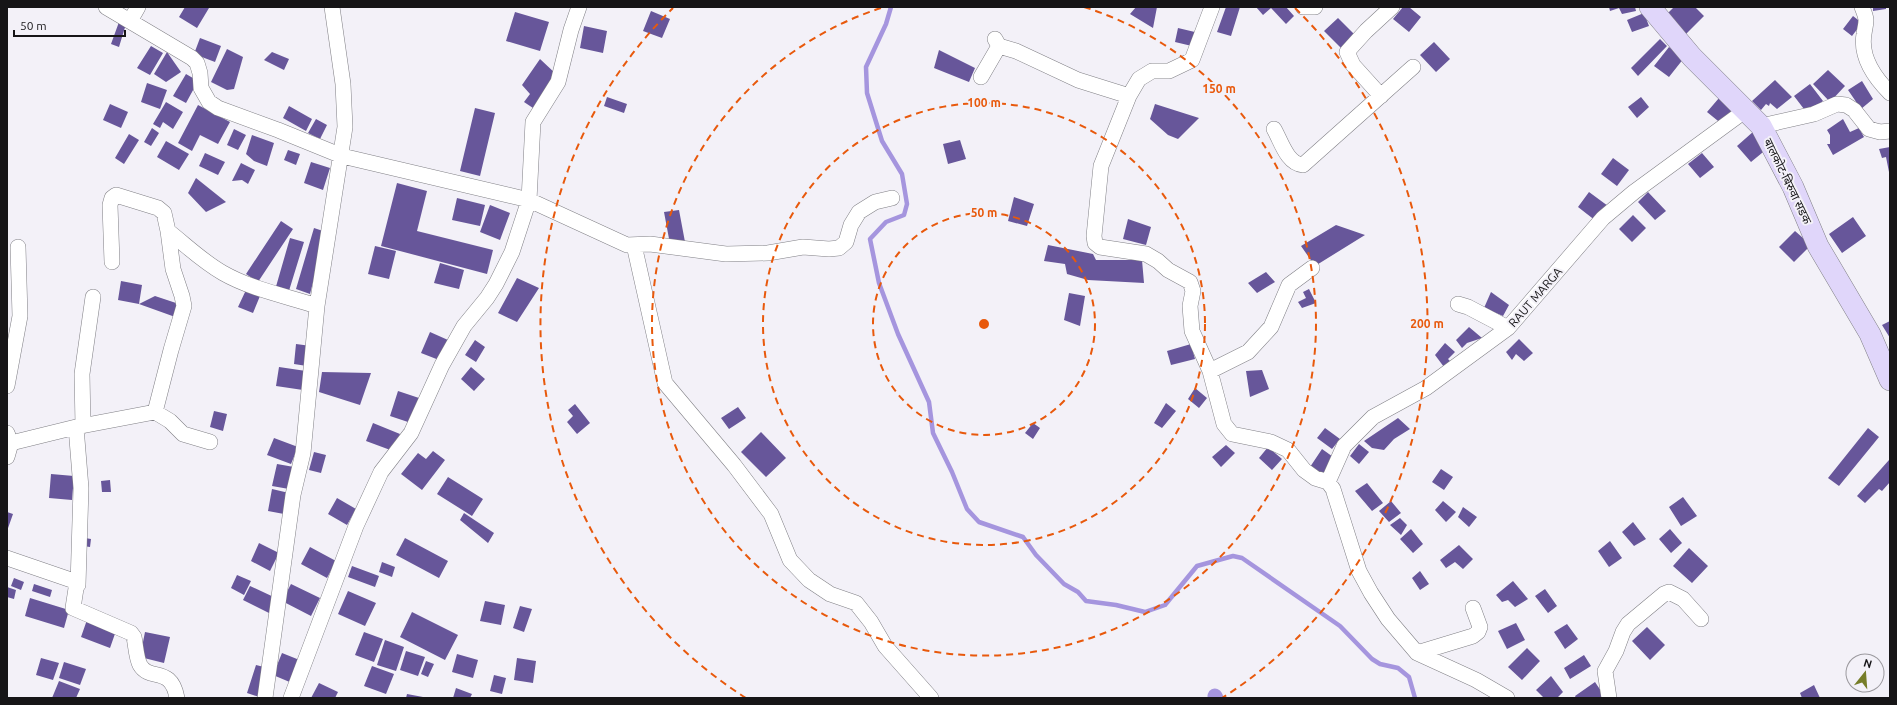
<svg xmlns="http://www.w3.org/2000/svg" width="1897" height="705" font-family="Ubuntu,'Noto Sans Devanagari',sans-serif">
<rect width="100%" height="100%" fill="#f3f1f8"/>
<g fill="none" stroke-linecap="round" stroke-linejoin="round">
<path stroke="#a595de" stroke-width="4.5" d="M891 7 886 24 866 67 867 93 882 141 902 174 907 204 904 215 886 222 870 239 879 283 898 334 929 402 933 433 952 472 967 509 979 522 1023 537 1036 555 1064 584 1078 592 1086 601 1116 605 1145 612 1165 605 1197 566 1233 556 1242 558 1340 626 1372 659 1380 664 1398 668 1409 677 1415 698"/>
<path stroke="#a595de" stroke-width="15" d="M1215 696 1216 698"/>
</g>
<path fill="#67569a" d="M185 7H208L209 8 197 28 179 17Z
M1136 7H1157L1153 28 1130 14Z
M1226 7H1240L1231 36 1217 32Z
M1256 7H1286L1294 16 1286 24 1271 8 1263 15Z
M1403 7H1409L1421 17 1409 32 1393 19Z
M1609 7H1635L1636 11 1622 14 1619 8 1610 11Z
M1674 7H1695L1704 16 1686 34 1666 15Z
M1873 7H1886V9L1873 11Z
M651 11 670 19 662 38 643 31Z
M515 12 549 22 540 51 506 41Z
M1644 13 1649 26 1632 32 1627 20Z
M1853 16 1862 23 1852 36 1843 29Z
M1338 18 1355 35 1341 48 1324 31Z
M119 22 126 24 119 47 111 44Z
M584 26 607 31 603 53 580 48Z
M1178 28 1199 33 1196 47 1175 42Z
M200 38 221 46 215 62 194 54Z
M1660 39 1667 46 1638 76 1631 68Z
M1434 42 1450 59 1436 72 1420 55Z
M151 46 163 53 150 75 137 68Z
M1669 47 1684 58 1669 77 1654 66Z
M227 49 243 57 234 89 227 90 211 82Z
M939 50 975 68 969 82 934 68Z
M167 52 181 72 166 82 154 74Z
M272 52 289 59 284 70 264 60Z
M540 59 556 74 536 110 524 102 530 94 522 85Z
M1828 70 1845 86 1830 102 1813 84Z
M186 74 198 81 186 103 173 96Z
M1775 80 1792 97 1777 109 1770 103 1769 106 1766 104 1761 110 1752 101Z
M1862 81 1873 99 1861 109 1848 90Z
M147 83 167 90 160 109 141 102Z
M1810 84 1823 101 1807 113 1794 96Z
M607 97 627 104 624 113 604 106Z
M1641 97 1649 107 1637 118 1628 107Z
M1719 98 1735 111 1723 125 1707 112Z
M166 102 183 112 173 129 163 122 160 128 153 124Z
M110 104 128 112 121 128 103 120Z
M1155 104 1199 118 1178 139 1168 135 1150 119Z
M198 105 230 122 218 144 200 135 192 151 178 143Z
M289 106 312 119 306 131 283 118Z
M475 108 495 113 480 176 460 171Z
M316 119 327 125 320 139 308 133Z
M1843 119 1850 132 1859 128 1864 137 1833 155 1827 144H1830V135L1827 130Z
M152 128 159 133 151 146 144 142Z
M234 129 246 135 238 150 227 145Z
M1754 131 1768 148 1751 162 1737 146Z
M129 134 139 140 124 164 115 158Z
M252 135 274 143 267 166 254 161 246 154Z
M960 140 966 159 948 164 943 144Z
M166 141 189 154 179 170 157 157Z
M1890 147V172H1889L1886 157 1882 158 1879 149Z
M288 150 300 154 296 165 284 160Z
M205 153 225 162 218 175 199 166Z
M1702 153 1714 167 1700 178 1688 164Z
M1613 158 1629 170 1617 186 1601 174Z
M311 162 330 168 323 190 304 183Z
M241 163 255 170 248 184 242 180 232 181Z
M196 178 226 202 206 212 188 193Z
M397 183 427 191 417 231 493 250 487 274 381 246Z
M1589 192 1608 206 1596 221 1578 207Z
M1648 192 1666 211 1655 220 1638 202Z
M1014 197 1034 204 1027 226 1008 221Z
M457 198 485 205 480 226 452 220Z
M490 205 510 213 500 240 480 232Z
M679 210 685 242 670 244 664 212Z
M1633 215 1646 228 1632 242 1619 229Z
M1853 217 1866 236 1842 253 1829 234Z
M1128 219 1151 227 1146 245 1123 239Z
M281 221 293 229 258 282 246 274Z
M1336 225 1365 235 1315 266 1301 246Z
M314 228 326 232 310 294 296 289Z
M1795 231 1811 245 1794 262 1779 247Z
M290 238 304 242 288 294 275 290Z
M1048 245 1093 254 1096 260H1142L1144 283 1088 280 1067 274 1065 264 1044 261Z
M375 246 396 251 389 279 368 274Z
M440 263 464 270 459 289 434 283Z
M1266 272 1275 282 1257 293 1248 283Z
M517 278 539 288 517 322 498 313Z
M121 281 142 285 139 304 155 296 182 305 178 318 139 304 118 300Z
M1309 289 1316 303 1302 308 1298 302 1306 298 1303 292Z
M246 290 260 296 253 313 238 307Z
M1491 292 1509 305 1503 316 1484 308Z
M1069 293 1085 296 1080 326 1064 320Z
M1890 321V338L1882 325Z
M1469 327 1482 338 1467 343 1462 348 1456 340Z
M430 332 448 340 439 360 421 353Z
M1519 339 1533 353 1524 361 1516 354 1512 360 1506 352Z
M475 340 485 347 476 362 465 355Z
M1445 343 1455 352 1448 359 1453 364 1447 371 1435 355Z
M296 344 311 346 307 366 294 364Z
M1191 344 1195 359 1171 365 1167 351Z
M279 367 306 371 303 390 276 386Z
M471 367 485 379 474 391 461 379Z
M1262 370 1269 389 1250 397 1246 371Z
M322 372 371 373 360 405 319 392Z
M1195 388 1207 398 1199 408 1188 399Z
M398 391 422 399 414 424 390 416Z
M1166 403 1176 411 1162 428 1154 423Z
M575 404 590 423 577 434 567 422 573 416 568 410Z
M738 407 746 418 729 429 721 418Z
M214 411 227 414 223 431 210 427Z
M1398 418 1410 429 1394 439 1384 450 1372 448 1364 441Z
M373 423 400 434 393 451 366 441Z
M1033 423 1040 428 1033 439 1025 433Z
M1325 428 1340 439 1332 449 1317 438Z
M1868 428 1879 437 1839 486 1828 478Z
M761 432 786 458 766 477 741 452Z
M274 438 298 447 291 464 267 455Z
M1359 444 1369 452 1359 464 1350 456Z
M1226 445 1235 453 1221 467 1212 457Z
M1268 447 1282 459 1272 470 1259 458Z
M1322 449 1336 459 1324 477 1310 467Z
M433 451 445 460 422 490 401 474 418 453 426 459Z
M314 452 326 455 321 473 309 470Z
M1889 460 1890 482 1882 491 1879 489 1865 503 1857 496Z
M277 464 294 467 289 489 272 486Z
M1441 469 1453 477 1444 490 1432 482Z
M51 474 74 476 72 500 49 498Z
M448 477 483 499 472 516 437 494Z
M110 480 111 492H102L101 481Z
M1367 483 1383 503 1372 511 1355 491Z
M272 489 289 493 284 514 268 511Z
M1683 497 1697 516 1681 526 1669 507Z
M337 498 356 509 347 525 328 514Z
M1391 501 1401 513 1389 522 1379 511Z
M1443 501 1456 512 1446 522 1435 510Z
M1463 507 1477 517 1469 527 1458 517Z
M7 512 13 514 7 531Z
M464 513 494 533 488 543 460 520Z
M1400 518 1407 525 1401 535 1390 525Z
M1633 522 1646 539 1634 546 1622 532Z
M1411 529 1423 544 1413 553 1400 539Z
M1670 529 1682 543 1671 553 1659 539Z
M85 538 91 539 90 547 83 546Z
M405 538 448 561 439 578 396 555Z
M1610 541 1622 558 1609 567 1598 551Z
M259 543 279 553 270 571 251 561Z
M1459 545 1473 559 1463 569 1455 562 1446 568 1440 560Z
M310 547 336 561 327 578 301 564Z
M1689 548 1708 566 1692 583 1673 566Z
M382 562 395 567 392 577 379 572Z
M352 566 379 576 375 587 348 577Z
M1420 571 1429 584 1420 590 1412 578Z
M237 575 251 581 244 595 231 588Z
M14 578 24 582 21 590 11 586Z
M1513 581 1528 599 1515 607 1508 600 1502 602 1496 595Z
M34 584 52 590 50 597 32 591Z
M291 584 320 598 311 616 282 601Z
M250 586 278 599 271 614 243 600Z
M7 587 16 590 14 599 7 597Z
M1545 589 1557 606 1548 613 1535 596Z
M348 591 376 603 365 626 338 614Z
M30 598 69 610 64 628 25 616Z
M485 601 505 605 501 625 480 621Z
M520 606 532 609 524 632 513 628Z
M412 612 458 635 445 660 400 637Z
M88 617 117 628 110 648 81 637Z
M1516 623 1525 640 1507 649 1498 631Z
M1567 624 1578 639 1565 649 1554 632Z
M1647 627 1665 645 1650 660 1632 641Z
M145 632 170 637 164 663 140 657Z
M364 632 383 639 374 662 355 655Z
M385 640 404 647 396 671 377 665Z
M1527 648 1540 661 1522 680 1508 667Z
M406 651 425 657 418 676 400 670Z
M282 653 302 661 292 683 273 675Z
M457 654 478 660 473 678 452 672Z
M1584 655 1591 666 1570 679 1564 668Z
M41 658 59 663 53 680 36 675Z
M517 658 536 661 533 683 514 680Z
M426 661 434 664 428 677 421 674Z
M64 662 86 669 80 685 59 678Z
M256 665 268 668 259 697 247 693Z
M372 666 394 674 386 694 364 686Z
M494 675 506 678 502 694 490 691Z
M1551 676 1563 692 1557 698H1544L1536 690Z
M59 681 80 689 76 698H52Z
M1595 682 1605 697 1576 698 1575 696Z
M319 683 338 692 335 698H311Z
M1814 685 1820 698H1802L1800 693Z
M456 688 472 694 470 698H453Z
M407 694 423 697V698H406Z"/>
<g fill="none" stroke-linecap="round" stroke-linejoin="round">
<g stroke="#818086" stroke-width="16">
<path id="minor" d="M106 7 192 58 197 63 200 73 201 88 209 102 218 108 278 130 342 156 529 200 627 245 650 244 726 254 768 253 803 247 829 249 839 248 846 242 851 225 859 212 875 202 892 198
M1212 7 1192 60 1169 71H1152L1139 79 1129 96 1101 166 1094 236 1095 243 1100 247 1146 254 1158 261 1168 270 1190 282 1193 291 1190 306 1192 331 1210 371 1224 424 1232 434 1271 442 1288 450 1304 470 1315 478 1328 482 1333 489 1359 571 1371 593 1388 619 1417 653 1476 680 1507 698
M1303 7H1315
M1862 7C1868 22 1866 20 1864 34 1860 57 1875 78 1890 93
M130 21 138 7
M995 39 999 46 1016 51 1078 80 1129 96
M981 77 999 46
M1381 96 1353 65 1347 52 1366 31 1392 7
M1761 126 1814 114 1837 104 1846 105 1854 110 1869 129 1880 132 1890 131
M1274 129C1281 141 1287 164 1303 165L1413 67
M168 231C187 246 202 261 223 273 251 289 286 296 317 306
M634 245 665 383 734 465 771 514 790 560 809 580 830 594 856 603 871 622 885 646 931 698
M112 262 110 205 112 198 116 195 158 208 164 213 168 231 173 269 182 296 184 306 171 350 155 412
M1458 304 1468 307 1508 328
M1210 371 1248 352 1271 327 1289 285 1312 268
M7 386 20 316 18 247
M83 426 82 374 93 297
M76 427 81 488 78 585
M7 433 11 443 7 457
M11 443 76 427 155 412 170 421 183 434 210 442
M1328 482 1344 446 1373 417 1426 388 1508 328 1603 218 1634 192 1746 110
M7 558 77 582 73 608 131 633 134 637C136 646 136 657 140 665 150 682 171 665 177 698
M1417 653 1473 636 1478 632 1480 627 1473 608
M265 698 293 495 303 453 317 306 345 127 343 84 332 7
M291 698 356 526 381 472 411 433 442 365 464 326 487 298 496 284 512 252 529 200 533 122 558 82 571 30 579 7
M1609 698 1605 671 1616 651 1623 632 1628 624 1664 594 1669 592 1683 599 1701 619"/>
</g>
<g stroke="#818086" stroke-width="22">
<path id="secondary" d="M1650 7 1692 57 1761 126 1793 187 1818 246 1870 334 1890 380"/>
</g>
<use href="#minor" stroke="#fff" stroke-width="15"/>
<use href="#secondary" stroke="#e0d6fa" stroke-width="21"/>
</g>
<g fill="none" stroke="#e8590c" stroke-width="2" stroke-dasharray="7 5">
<circle cx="984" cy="324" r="111"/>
<circle cx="984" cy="324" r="221"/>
<path d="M1084 7A332 332 0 1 1 884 7"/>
<path d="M746 698A443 443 0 0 1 673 8M1295 8A443 443 0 0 1 1222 698"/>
</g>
<g text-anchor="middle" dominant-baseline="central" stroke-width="4" stroke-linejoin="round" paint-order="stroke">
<g font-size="12" fill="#161517" stroke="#f3f1f8">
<text transform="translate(1788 181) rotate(64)">बालकोट-बिरुवा सडक</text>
<text transform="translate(1535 297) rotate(-49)">RAUT MARGA</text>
</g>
</g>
<circle cx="984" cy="324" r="6" fill="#e8590c" stroke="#f3f1f8" stroke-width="2"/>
<g font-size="12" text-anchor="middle" font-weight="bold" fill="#e8590c" stroke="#f3f1f8" stroke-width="4" stroke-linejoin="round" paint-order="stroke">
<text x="1219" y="93">150 m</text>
<text x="984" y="107">100 m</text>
<text x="984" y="217">50 m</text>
<text x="1427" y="328">200 m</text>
</g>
<rect width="1897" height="705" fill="none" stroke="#161517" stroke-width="16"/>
<g transform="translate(1865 673) rotate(17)"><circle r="19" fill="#f3f1f8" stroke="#9b999e"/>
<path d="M0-3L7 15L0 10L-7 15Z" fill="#767d28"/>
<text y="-6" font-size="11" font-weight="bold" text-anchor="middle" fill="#161517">N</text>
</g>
<path d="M14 30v6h111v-6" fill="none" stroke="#161517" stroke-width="2"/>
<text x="20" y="30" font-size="12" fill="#161517" stroke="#f3f1f8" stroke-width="3" paint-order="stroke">50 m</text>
</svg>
